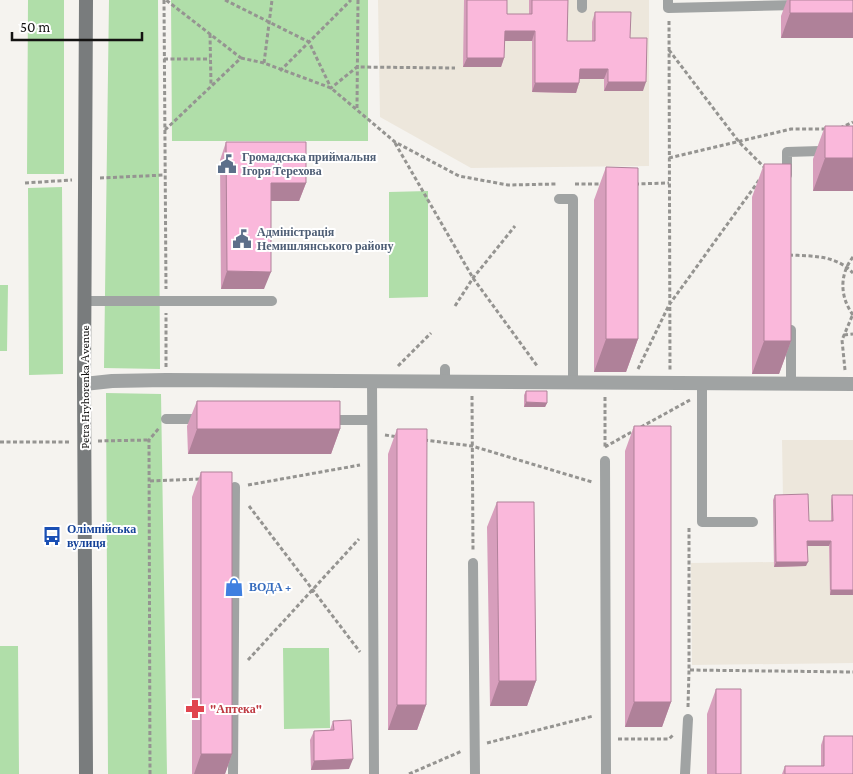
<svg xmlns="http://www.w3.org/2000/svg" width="853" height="774" font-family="'Crimson Pro',serif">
<rect width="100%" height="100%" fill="#f5f3ef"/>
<path fill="#ede7dc" d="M378 0H649V166L471 168 380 117Z
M782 440H853V663L692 665 691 563 774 562 773 500 783 499Z"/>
<path fill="#b0dea9" d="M28 0H64V174H27Z
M109 0H158L160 369 104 368Z
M171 0H368V141H172Z
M62 187 63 374 29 375 28 188Z
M428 191V297L389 298V192Z
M0 285H8L7 351H0Z
M106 393 161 394 167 774H108Z
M0 646H18L19 774H0Z
M283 648H329L330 728 284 729Z"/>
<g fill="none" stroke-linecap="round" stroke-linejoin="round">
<path stroke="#959491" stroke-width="3" stroke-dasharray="4 2.5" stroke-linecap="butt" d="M164 0 166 289
M225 0 309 42 331 88 357 67 455 68
M669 21 670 370
M210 34 211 85
M669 50 739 142 766 169
M241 58 264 63 331 88 395 142 459 176 508 185 556 184
M164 59H210
M264 63 272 0
M280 71 351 0
M357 108 358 0
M840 128 853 122
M165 130 241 58 166 0
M395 143 473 278 538 367
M669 158 791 129H827
M100 178 165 175
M25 183 72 180
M575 184H604
M635 184 669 183
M789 255C812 256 836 255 853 273
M455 306 473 278 515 226
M853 315C840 297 839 275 853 257
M844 335 853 334
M398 366 431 333
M166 367V313
M638 369 669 305 760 179
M845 370 842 340 853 314
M472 396 473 550
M605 397V448
M641 427 690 400
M385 435 398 437
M424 440 472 446 592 482
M98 441 149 440
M0 442H69
M605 447 635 430
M150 481 201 479
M248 485 360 465
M249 506 360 652
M689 528V670L853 672
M248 660 359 539
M688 707 689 670
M618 739H669L673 735
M487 743 593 716
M150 774 149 440 159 428
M409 774 462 751"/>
<path stroke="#a0a3a3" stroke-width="10" d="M582 0V8
M668 0V8L797 5
M787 175V152L853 150
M559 199H573V383
M86 301H272
M791 330V384
M372 381 374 774
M445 382V369
M702 383V522H753
M166 419H202
M327 420H371
M605 461 606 774
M473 563 475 774
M233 774 235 487
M685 774 688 719"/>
<path stroke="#a0a3a3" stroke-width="14" d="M84 384 112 381 166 380 853 384"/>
<path stroke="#797c7d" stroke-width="14" d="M86 774 84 384 86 0"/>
</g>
<path fill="#d79ebc" d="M464 0H507V14H529V0H568L567 41H592V22L595 12 630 38 643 91H604V79H579V83L576 93 532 92V41H505L504 58 501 67H463Z
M787 0H853V38H781V16Z
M825 126H853V191H813V159Z
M226 142 306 183 299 201H271L264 289H221L220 160Z
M764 164 791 341 779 374H752V197Z
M606 167 638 339 626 372H594V200Z
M526 391 547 403 545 407H524V395Z
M197 401 340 429 331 454H188L187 426Z
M634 426 671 702 662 727H625V451Z
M397 429 426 705 417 730H388V454Z
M201 472 232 754 225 774H192V497Z
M775 495 809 521H831V500L832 495 853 595H830L829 546H807L806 566 774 567 773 500Z
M497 502 536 681 527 706H490L487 527Z
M716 689 741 774H707V714Z
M333 721 349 769 311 770 310 740 314 731 330 730Z
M824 736 853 774H782L785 766H821V745Z"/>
<path fill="#af8199" d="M790 13H853V38H781Z
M505 31H535L532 41H501Z
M467 58H504L501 67H463Z
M580 69H608L604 79H576Z
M608 82H646L643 91H604Z
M535 83H579L576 93 532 92Z
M825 158H853V191H813Z
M271 183H306L299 201H264Z
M227 271 271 272 264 289H221Z
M606 339H638L626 372H594Z
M764 341H791L779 374H752Z
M526 402 547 403 545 407H524Z
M197 429H340L331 454H188Z
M807 541H831L829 546H806Z
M776 562H808L806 566 774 567Z
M831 590H853V595H830Z
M499 681H536L527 706H490Z
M634 702H671L662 727H625Z
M397 705H426L417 730H388Z
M201 754H232L225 774H194Z
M353 759 349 769 311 770 314 761Z"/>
<path fill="#fab8db" stroke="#af8199" d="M467 0H507V14H532V0H568L567 41H595V12H631L630 38H647L646 82H608V69H580L579 83H535V31H505L504 58H467Z
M790 0H853V13H790Z
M825 126H853V158H825Z
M226 142H306V183H271V272L227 271Z
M764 164H791V341H764Z
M606 167 638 168V339H606Z
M526 391H547V403L526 402Z
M197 401H340V429H197Z
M634 426H671V702H634Z
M397 429H427L426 705H397Z
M201 472H232V754H201Z
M808 494 809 521H833L832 495H853V590H831V541H807L808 562H776L775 495Z
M497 502H534L536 681H499Z
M716 689H741V774H716Z
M351 720 353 759 314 761V731L334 730 333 721Z
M824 736H853V774H785V766H824Z"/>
<defs>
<g id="civic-bare" transform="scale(1.5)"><path d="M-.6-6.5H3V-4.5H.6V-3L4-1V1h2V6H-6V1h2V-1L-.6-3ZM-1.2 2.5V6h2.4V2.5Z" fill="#5c6f8a" stroke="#fff" stroke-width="2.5" paint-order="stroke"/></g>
<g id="bus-bare" transform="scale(1.5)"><path d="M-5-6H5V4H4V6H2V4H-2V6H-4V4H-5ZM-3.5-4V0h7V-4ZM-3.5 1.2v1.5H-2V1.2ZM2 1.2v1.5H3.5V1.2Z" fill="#1a4fb4" stroke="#fff" stroke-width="2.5" paint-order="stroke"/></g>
<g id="shop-bare" transform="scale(1.5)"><path d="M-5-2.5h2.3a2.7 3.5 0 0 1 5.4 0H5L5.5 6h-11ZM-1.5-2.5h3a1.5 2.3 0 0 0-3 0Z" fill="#3f7fe0" stroke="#fff" stroke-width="2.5" paint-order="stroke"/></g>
<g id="pharmacy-bare" transform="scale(1.5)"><path d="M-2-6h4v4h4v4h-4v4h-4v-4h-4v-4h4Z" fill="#e0444e" stroke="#fff" stroke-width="2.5" paint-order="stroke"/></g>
</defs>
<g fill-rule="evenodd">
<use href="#civic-bare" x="227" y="164"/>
<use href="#civic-bare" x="242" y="239"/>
<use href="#bus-bare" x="52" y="536"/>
<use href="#shop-bare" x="234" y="587"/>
<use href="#pharmacy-bare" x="195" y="709"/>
</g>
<g text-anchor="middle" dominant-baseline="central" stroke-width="4" stroke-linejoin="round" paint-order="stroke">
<g font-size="12" font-weight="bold" fill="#4e5e75" stroke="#fff" text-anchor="start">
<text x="242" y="157">Громадська приймальня<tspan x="242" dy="14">Ігоря Терехова</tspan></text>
<text x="257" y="232">Адміністрація<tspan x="257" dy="14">Немишлянського району</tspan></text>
</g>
<g font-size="12" fill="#141312" stroke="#fff">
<text transform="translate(85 387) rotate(-90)">Petra Hryhorenka Аvenue</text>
</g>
<g font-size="12" font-weight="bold" fill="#164399" stroke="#fff" text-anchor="start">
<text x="67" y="529">Олімпійська<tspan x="67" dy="14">вулиця</tspan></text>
</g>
<g font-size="12" font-weight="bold" fill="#366cbe" stroke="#fff" text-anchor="start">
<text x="249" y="587">ВОДА +</text>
</g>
<g font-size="12" font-weight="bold" fill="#be3a42" stroke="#fff" text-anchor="start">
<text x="210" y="709">"Аптека"</text>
</g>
</g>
<path d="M12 32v8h130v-8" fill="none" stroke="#141312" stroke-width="2.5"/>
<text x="20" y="32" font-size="15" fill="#141312" stroke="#ffffff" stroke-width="4" paint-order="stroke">50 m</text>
</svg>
